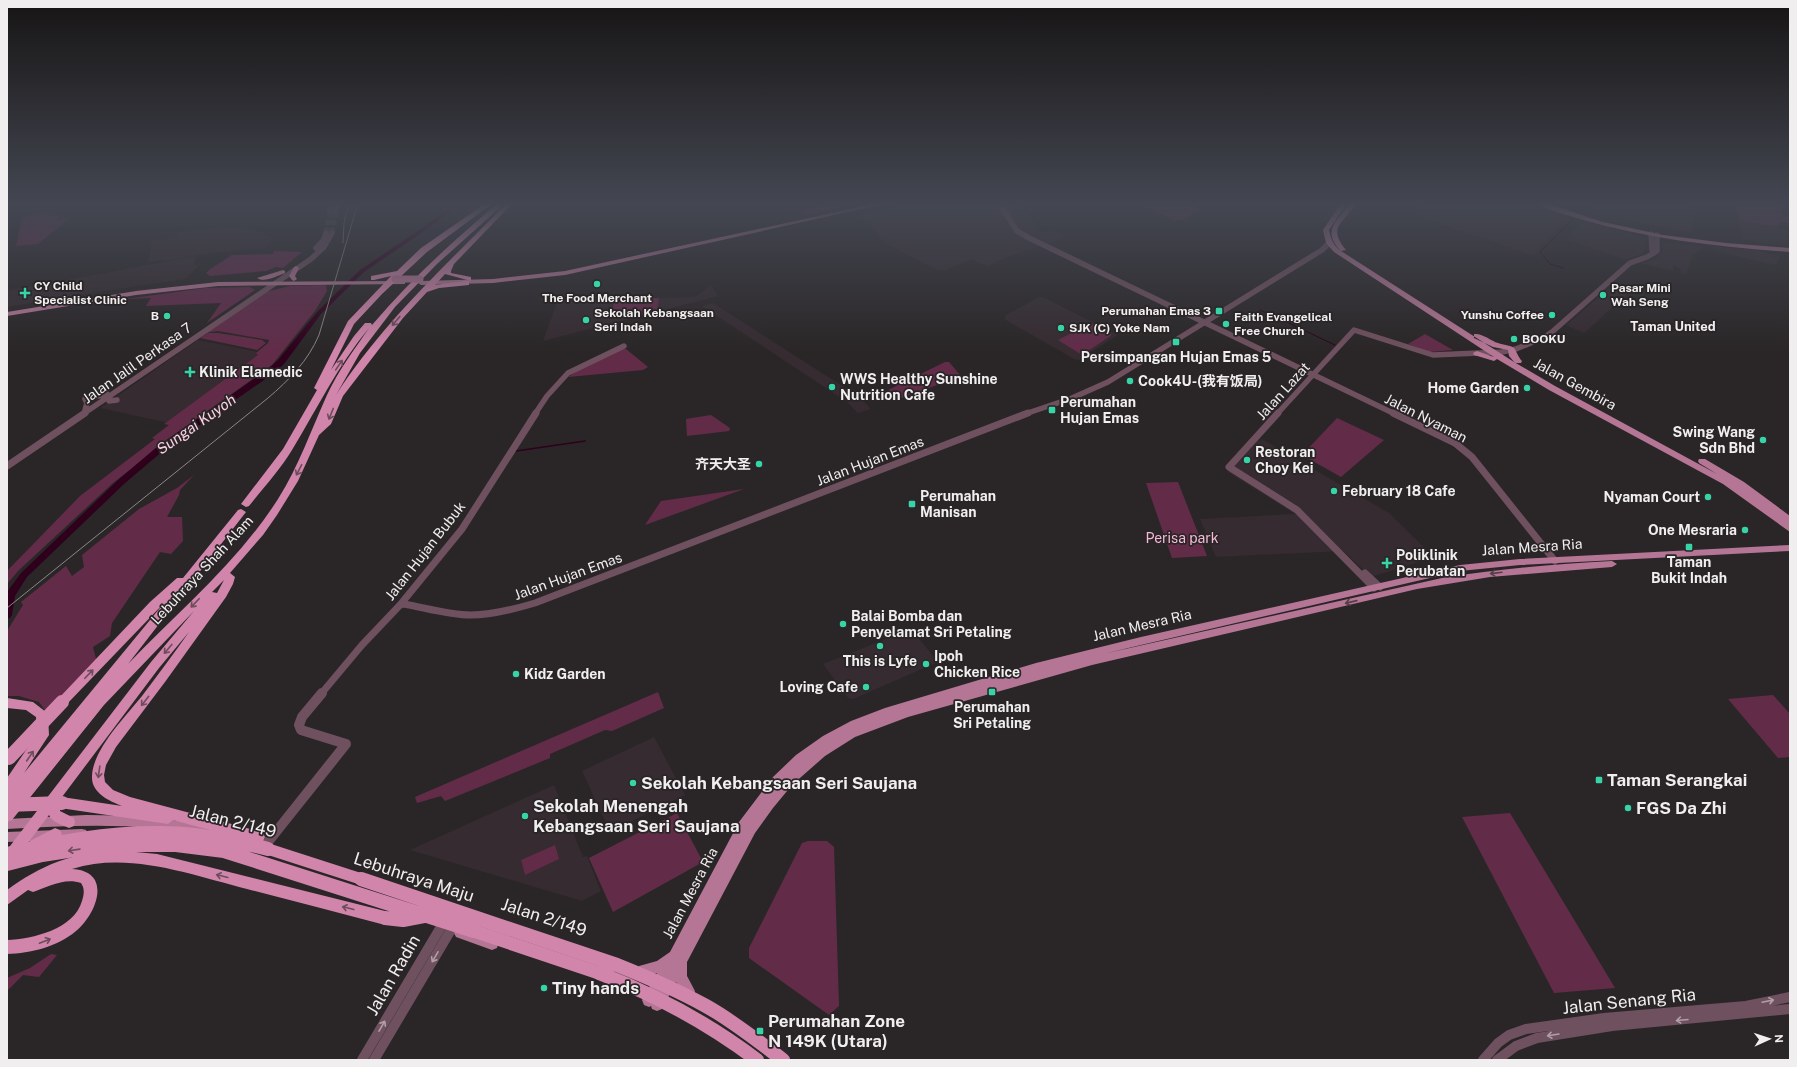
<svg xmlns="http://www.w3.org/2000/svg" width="1797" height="1067" font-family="'Public Sans','Noto Sans SC',sans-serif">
<rect width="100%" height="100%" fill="#2a2627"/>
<path fill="#352b30" d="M917 203H1019L1042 233 1052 230 1068 237 1007 257 987 266 971 259 947 270H937L887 244 860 215Z
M1424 203H1526L1569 219 1532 255 1452 228 1412 212Z
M1595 203H1695L1692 233 1640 223 1589 209 1588 208Z
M1738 220 1787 230V245L1743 240Z
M1586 222 1640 236 1645 240V250L1640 255 1624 259 1565 239 1582 223Z
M222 227 252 229 274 238 266 248 210 253 164 261V260L148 262 152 241 176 237 178 232Z
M1668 242 1685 245 1707 247 1693 254 1687 273H1681L1680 268 1673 265V271L1639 263 1655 259 1663 251V243Z
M1710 246 1755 250 1780 256 1776 265 1715 251Z
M196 256 194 265 200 264 186 279 110 290 7 307V291Z
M711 285 718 296 543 341 558 300 695 297Z
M1613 285 1633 289 1584 333 1566 325Z
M1039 297H1043L1116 334V336L1079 360 1074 359 1004 319 1006 315Z
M713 303 861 398 871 409 858 413 847 402 702 306Z
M198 340 263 353 169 423 100 408Z
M1262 439 1389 513 1434 557 1371 577 1343 551 1216 557 1200 519 1295 514 1228 472 1258 440 1260 441Z
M911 629 938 662 853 699 848 698 823 664Z
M654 737 685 795 610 832 582 771Z
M554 785 583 857 587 856 601 891 582 901 410 850Z"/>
<path fill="#622c49" d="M838 203H858L804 215 801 211Z
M1138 203H1199C1192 216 1189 221 1173 220Z
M1737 203H1780L1781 215 1790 217V223L1782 222 1775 227 1739 220Z
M49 213 48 217 58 215V220L70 218 38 244 16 246 22 218Z
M274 251 302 252 283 268 276 267 266 271 210 276 206 273 209 270 232 255 273 254Z
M326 285 327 291 315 311 272 365 178 432 113 483 18 571 7 584V571L80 496 155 439 152 438 169 425 164 424 258 355 256 353 268 343 269 340 218 331 205 333 265 292 290 286Z
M250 287 255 290 207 323 221 303 146 306 151 298 127 299 124 302 90 304 205 288Z
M659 298 657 311 631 318H610L615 299Z
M1091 323 1112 335 1082 355 1058 340Z
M208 333H218L262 340 266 343 257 350 200 338Z
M1425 334 1453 350 1430 352 1408 344Z
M621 349H626L648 367 643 370 568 377 588 364Z
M945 362H949L961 376 894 401 886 391Z
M711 415 730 428 729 431 687 436 686 419Z
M1337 418 1384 440 1341 477 1302 455Z
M194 475 180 490 179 495 167 517H182L183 541 171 554 160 552 112 623 110 636 93 647 97 663 47 713 39 702 19 696H7V631L23 605 21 602 66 566 72 576 84 567 82 555 139 509 177 488Z
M1178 482 1207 556 1172 558 1146 483Z
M744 489 645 525 661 501Z
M658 692 664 708 612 731 605 730 550 754V758L445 801 441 796 417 803 415 797Z
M1773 695 1790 714V757L1778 758 1728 699Z
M677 813 703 862 613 912 589 858Z
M1510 813 1615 988 1554 993 1462 817Z
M808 841H827L834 847 839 1006 829 1015 749 958V948L802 843Z
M555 845 559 859 525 875 521 860Z
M51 954 57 955 39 977 23 975 7 991V978L30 968Z"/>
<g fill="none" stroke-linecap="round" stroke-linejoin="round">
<path stroke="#2f001c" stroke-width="1" d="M1563 268 1550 264 1540 252 1573 219
M1260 310 1273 316
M1278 318 1335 345"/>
<path stroke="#2f001c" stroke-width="1.5" d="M516 451 585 441"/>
<path fill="#2f001c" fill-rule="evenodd" d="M456 203H462L426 230 364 272 321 314 284 364 274 373 164 450 124 484 27 577 15 596 12 615 10 618 7 619V592L21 573 118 480 158 446 268 369 278 360 317 312 360 270 422 228Z"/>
<path stroke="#484445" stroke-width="5.5" stroke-dasharray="5.5 2.5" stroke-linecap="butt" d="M326 233 330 211
M332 233 336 210"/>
<path stroke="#6f505e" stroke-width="5.5" d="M999 203 1017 231 1029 238 1395 414
M336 210 338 203
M330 211 331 203
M1651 234 1652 250 1654 253
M316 248 323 241 326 233
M110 396 109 401 117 400
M85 410 87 403 85 399 107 394
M83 414 311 259 324 247 332 233
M535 414 547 396 568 373 624 346
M1025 414 1072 398 1108 382 1322 250 1329 243
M1277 414 1354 330 1433 355 1502 352 1516 349 1545 337 1552 332 1630 263 1647 257 1657 251V235"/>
<path stroke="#6f505e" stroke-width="7" d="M1278 413 1229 467 1297 510 1374 588
M1393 413 1455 443 1472 457 1555 561
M7 466 85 413
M1365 573 1380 587
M400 605 404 604C426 608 449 615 471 615 493 615 515 609 535 603L1028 413
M321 694 362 645 400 605 462 529 536 413"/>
<path stroke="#6f505e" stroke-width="10" d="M264 847 346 744 301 730 299 725 302 717 322 693
M362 1060 445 920
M374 1060 455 923
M1483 1060 1498 1043 1509 1035 1526 1029 1604 1018 1746 1006 1790 997
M1497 1060 1516 1046 1537 1038 1612 1026 1790 1009"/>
<path fill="#b57695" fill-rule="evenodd" d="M878 203H888L565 275 493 283 421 285 418 283 421 281 493 279 565 271Z
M1341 203H1347L1329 230C1331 239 1333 245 1341 251 1321 231 1337 220 1351 203H1357C1345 222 1326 226 1346 250L1341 251 1514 362 1555 386 1717 474 1699 463 1698 461 1699 459H1705L1744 482 1790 516V532L1723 484 1549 390 1497 359 1494 361 1474 355 1473 353 1477 351 1494 357 1334 252 1326 243 1323 230Z
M1537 203H1545L1603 222 1663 235 1726 243 1790 248V252C1719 247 1648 239 1580 219 1568 215 1546 210 1537 203Z
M296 266 299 268 295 276 297 279 294 281 292 280 289 276 294 267Z
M283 270 285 271V273C277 276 264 283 257 278Z
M403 281 405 282V284L218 286 136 295 7 316V312L136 291 218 282Z
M1474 334C1483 333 1491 341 1498 343 1504 345 1510 345 1514 348 1516 350 1518 357 1522 361L1521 363H1515L1509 356 1508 350 1493 347 1474 338Z
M1790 545V551L1520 565 1460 571 1141 645 1103 654 1442 578C1498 569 1555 564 1612 561L1617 564 1612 567 1490 577 1417 589 1092 665 908 717 855 737 825 756 792 785 773 808 755 833 687 962V976L695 991 693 996 688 998 683 996 676 982 662 1009 657 1011 652 1009 651 1006 649 1007 644 1005 642 1000 657 973 644 978 639 976 637 971 639 966 657 961 670 952 739 822 773 777 796 755 823 736 851 721 885 708 1036 663 1141 637 1460 565 1520 559Z
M86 815C131 815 175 818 219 828L223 829 225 833 223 837 219 838C149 822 78 825 7 829V819Z
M82 829 86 830 88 834 86 838 82 839 7 842V832Z
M460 927 497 940 498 944 497 948 492 950 456 937 454 933 456 929Z"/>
<path fill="#d185ab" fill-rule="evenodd" d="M486 203H493L427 252 382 294 354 324 331 370 354 336 365 323H371L372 325C410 280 453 241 498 203H505L437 264 395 307 360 353 336 395C382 323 447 264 507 203H513L454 264 451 271V273L471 277V281L445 274 435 285 466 281H469V285L439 288 427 292 403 318 343 396 331 424 319 435 298 481 277 515 263 535 230 573 235 577 233 584 226 597 165 682 116 747 106 765 104 775 105 782 113 790 130 797 258 831 263 833 265 837 263 841 258 843 173 820 168 824 60 808V811L74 818 75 822 74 826 69 828C62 825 52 822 49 815L16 859 11 861 7 860V850L151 662 194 611 104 705 12 820 7 822V778L37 734 36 717 26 710 7 708V698L33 702 46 712 48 715 49 735 24 773 164 603 66 705 62 707 58 705 56 702 58 699 150 602 177 578H183L238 510 241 509 246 512 128 664C179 611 238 562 278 499 299 466 311 430 327 395 338 371 354 350 369 328 338 365 317 409 292 450 280 470 263 488 249 506L246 507 241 504 283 449 317 390 314 388 348 321 391 276 374 280H371V276L397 271 421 248ZM224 580 217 593 212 592ZM189 632C174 653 158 675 142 696 126 716 93 749 92 776 91 793 109 801 122 806L62 797 159 668Z
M55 828 60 830 62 834 60 838 35 851 30 849 28 845 30 841Z
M268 843 361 873 366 874 368 879 366 884 361 885 268 855 263 853 261 849 263 845Z
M115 850 157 854 385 911 390 913 392 918 390 923 385 925C339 913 293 901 247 889 191 875 129 851 72 869 113 871 97 914 76 931 57 947 31 953 7 954V940C33 939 74 929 82 901 84 894 85 889 81 883 65 877 47 887 33 892L28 890 7 905V890C41 865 72 853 115 850Z
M474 924 599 966 604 968 606 973 604 978 599 980 474 938 469 936 467 931 469 926Z"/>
<path stroke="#8a8687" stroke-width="1" d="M343 243 344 223 349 203
M7 608 268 398C289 380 308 361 319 335L358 203"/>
<path stroke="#b57695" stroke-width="7" d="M395 279H420"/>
<path stroke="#d185ab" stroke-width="14" d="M9 758 62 702
M7 805 62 803
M7 854C57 842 108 832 160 833 197 833 233 840 268 849
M7 864 42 855 106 845H176L224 851 474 931
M361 879 617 965C647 977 677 990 706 1006 733 1021 758 1041 783 1060
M385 918 403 920 424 916
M599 973C656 995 708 1023 757 1060"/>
</g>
<defs><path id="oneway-shaft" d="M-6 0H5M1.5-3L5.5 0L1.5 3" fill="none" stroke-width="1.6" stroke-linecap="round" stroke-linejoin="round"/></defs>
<g stroke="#6d4c5c">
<use href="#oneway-shaft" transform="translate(396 321) rotate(130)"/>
<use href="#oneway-shaft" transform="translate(339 365) rotate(-56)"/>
<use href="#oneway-shaft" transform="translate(331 414) rotate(112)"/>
<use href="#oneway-shaft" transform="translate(299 470) rotate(117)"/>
<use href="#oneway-shaft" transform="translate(195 603) rotate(134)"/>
<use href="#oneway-shaft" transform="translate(168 649) rotate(130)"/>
<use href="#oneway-shaft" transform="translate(89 674) rotate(-46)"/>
<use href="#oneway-shaft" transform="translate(145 701) rotate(128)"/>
<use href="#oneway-shaft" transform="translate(30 756) rotate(-56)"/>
<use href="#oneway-shaft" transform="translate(99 772) rotate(98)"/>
<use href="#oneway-shaft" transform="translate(74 850) rotate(172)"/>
<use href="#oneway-shaft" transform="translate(222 876) rotate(-166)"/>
<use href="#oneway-shaft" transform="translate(348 908) rotate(-166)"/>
<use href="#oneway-shaft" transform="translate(45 941) rotate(-21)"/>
</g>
<g stroke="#543e48">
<use href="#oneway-shaft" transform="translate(1496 573) rotate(173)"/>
<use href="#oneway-shaft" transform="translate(1351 602) rotate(167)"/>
</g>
<g stroke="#b09fa6">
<use href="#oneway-shaft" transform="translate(435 957) rotate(120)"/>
<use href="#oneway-shaft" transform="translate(1768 1001) rotate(-12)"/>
<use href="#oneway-shaft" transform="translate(1682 1020) rotate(175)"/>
<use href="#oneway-shaft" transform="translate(382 1026) rotate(-60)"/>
<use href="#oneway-shaft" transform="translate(1553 1035) rotate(171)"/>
</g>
<linearGradient id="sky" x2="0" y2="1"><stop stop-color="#171515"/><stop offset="0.58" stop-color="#444752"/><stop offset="1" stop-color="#444752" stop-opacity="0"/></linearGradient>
<rect width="1797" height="352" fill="url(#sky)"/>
<g fill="#36d4a7" stroke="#2a2627" stroke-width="1.5">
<circle cx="597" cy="284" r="4"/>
<path d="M23 287h4v4h4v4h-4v4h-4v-4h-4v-4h4z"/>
<circle cx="1603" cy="295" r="4"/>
<rect x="1215" y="307" width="8" height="8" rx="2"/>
<circle cx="1552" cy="315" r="4"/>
<circle cx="167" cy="316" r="4"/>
<circle cx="586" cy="320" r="4"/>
<circle cx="1226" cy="324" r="4"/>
<circle cx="1061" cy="328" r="4"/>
<circle cx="1514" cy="339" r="4"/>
<rect x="1172" y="338" width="8" height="8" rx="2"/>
<path d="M188 366h4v4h4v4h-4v4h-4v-4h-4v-4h4z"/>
<circle cx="1130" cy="381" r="4"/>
<circle cx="832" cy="387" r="4"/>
<circle cx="1527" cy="388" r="4"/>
<rect x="1048" y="406" width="8" height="8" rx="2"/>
<circle cx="1763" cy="440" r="4"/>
<circle cx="1247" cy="460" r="4"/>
<circle cx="759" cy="464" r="4"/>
<circle cx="1334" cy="491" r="4"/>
<circle cx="1708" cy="497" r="4"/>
<rect x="908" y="500" width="8" height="8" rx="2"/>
<circle cx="1745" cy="530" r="4"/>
<rect x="1685" y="543" width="8" height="8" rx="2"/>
<path d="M1385 557h4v4h4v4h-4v4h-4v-4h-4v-4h4z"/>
<circle cx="843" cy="624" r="4"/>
<circle cx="880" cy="646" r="4"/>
<circle cx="926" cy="664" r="4"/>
<circle cx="516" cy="674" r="4"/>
<circle cx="866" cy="687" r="4"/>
<rect x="988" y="688" width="8" height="8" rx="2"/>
<rect x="1595" y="776" width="8" height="8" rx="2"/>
<circle cx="633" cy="783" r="4"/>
<circle cx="1628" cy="808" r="4"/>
<circle cx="525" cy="816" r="4"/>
<circle cx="544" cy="988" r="4"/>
<rect x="756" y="1027" width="8" height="8" rx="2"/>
</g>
<g text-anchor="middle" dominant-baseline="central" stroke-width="3.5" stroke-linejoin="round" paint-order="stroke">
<g font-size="12" font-weight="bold" fill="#f1eeef" stroke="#2a2627" text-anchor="start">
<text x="34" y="286">CY Child<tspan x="34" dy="14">Specialist Clinic</tspan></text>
<text x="1611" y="288">Pasar Mini<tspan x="1611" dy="14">Wah Seng</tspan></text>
<text x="597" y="298" text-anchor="middle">The Food Merchant</text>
<text x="1211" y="311" text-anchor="end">Perumahan Emas 3</text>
<text x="594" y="313">Sekolah Kebangsaan<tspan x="594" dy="14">Seri Indah</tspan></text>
<text x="1544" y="315" text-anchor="end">Yunshu Coffee</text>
<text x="159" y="316" text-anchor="end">B</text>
<text x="1234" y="317">Faith Evangelical<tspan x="1234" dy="14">Free Church</tspan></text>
<text x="1069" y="328">SJK (C) Yoke Nam</text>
<text x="1522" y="339">BOOKU</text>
</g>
<g font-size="13" font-weight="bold" fill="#f1eeef" stroke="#2a2627">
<text x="1673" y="326">Taman United</text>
</g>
<g font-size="14" font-weight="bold" fill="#f1eeef" stroke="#2a2627" text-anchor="start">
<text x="1176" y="357" text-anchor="middle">Persimpangan Hujan Emas 5</text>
<text x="199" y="372">Klinik Elamedic</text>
<text x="840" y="379">WWS Healthy Sunshine<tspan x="840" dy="16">Nutrition Cafe</tspan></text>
<text x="1138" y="381">Cook4U-(我有饭局)</text>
<text x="1519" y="388" text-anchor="end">Home Garden</text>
<text x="1060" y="402">Perumahan<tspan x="1060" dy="16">Hujan Emas</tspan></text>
<text x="1755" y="432" text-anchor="end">Swing Wang<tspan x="1755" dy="16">Sdn Bhd</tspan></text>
<text x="1255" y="452">Restoran<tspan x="1255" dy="16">Choy Kei</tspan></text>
<text x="751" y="464" text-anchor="end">齐天大圣</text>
<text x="1342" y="491">February 18 Cafe</text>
<text x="920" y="496">Perumahan<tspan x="920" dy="16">Manisan</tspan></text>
<text x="1700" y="497" text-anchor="end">Nyaman Court</text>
<text x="1737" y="530" text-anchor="end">One Mesraria</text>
<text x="1396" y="555">Poliklinik<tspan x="1396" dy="16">Perubatan</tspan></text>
<text x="1689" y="562" text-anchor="middle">Taman<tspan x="1689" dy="16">Bukit Indah</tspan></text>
<text x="851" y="616">Balai Bomba dan<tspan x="851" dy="16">Penyelamat Sri Petaling</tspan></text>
<text x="934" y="656">Ipoh<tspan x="934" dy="16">Chicken Rice</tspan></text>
<text x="880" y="661" text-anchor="middle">This is Lyfe</text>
<text x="524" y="674">Kidz Garden</text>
<text x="858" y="687" text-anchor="end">Loving Cafe</text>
<text x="992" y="707" text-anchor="middle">Perumahan<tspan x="992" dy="16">Sri Petaling</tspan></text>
</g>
<g font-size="14" fill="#f1eeef" stroke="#2a2627">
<text transform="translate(137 363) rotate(-35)">Jalan Jalil Perkasa 7</text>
<text transform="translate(1575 384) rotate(29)">Jalan Gembira</text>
<text transform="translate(1283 391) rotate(-48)">Jalan Lazat</text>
<text transform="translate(1426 418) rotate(27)">Jalan Nyaman</text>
<text transform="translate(870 461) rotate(-21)">Jalan Hujan Emas</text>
<text transform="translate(1532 547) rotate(-4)">Jalan Mesra Ria</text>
<text transform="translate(425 551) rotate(-52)">Jalan Hujan Bubuk</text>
<text transform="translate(202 570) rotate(-47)">Lebuhraya Shah Alam</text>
<text transform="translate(568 576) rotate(-20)">Jalan Hujan Emas</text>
<text transform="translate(1142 625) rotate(-13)">Jalan Mesra Ria</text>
<text transform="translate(690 893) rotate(-62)">Jalan Mesra Ria</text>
</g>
<g font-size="14" fill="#f7b9d7" stroke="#2a2627">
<text x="1182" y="538">Perisa park</text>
</g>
<g font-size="15" font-style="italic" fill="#fcd1e5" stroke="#2a2627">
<text transform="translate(196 424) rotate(-35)">Sungai Kuyoh</text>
</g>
<g font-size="17" font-weight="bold" fill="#f1eeef" stroke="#2a2627" text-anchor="start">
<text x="1607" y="780">Taman Serangkai</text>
<text x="641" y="783">Sekolah Kebangsaan Seri Saujana</text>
<text x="533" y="806">Sekolah Menengah<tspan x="533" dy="20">Kebangsaan Seri Saujana</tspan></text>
<text x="1636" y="808">FGS Da Zhi</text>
<text x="552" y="988">Tiny hands</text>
<text x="768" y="1021">Perumahan Zone<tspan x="768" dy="20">N 149K (Utara)</tspan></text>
</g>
<g font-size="17" fill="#f1eeef" stroke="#2a2627">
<text transform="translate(233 821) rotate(14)">Jalan 2/149</text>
<text transform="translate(414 877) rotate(18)">Lebuhraya Maju</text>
<text transform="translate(544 917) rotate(18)">Jalan 2/149</text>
<text transform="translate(393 975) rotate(-60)">Jalan Radin</text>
<text transform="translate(1629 1001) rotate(-6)">Jalan Senang Ria</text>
</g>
</g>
<rect width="1797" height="1067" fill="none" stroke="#f1eeef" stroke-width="16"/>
<g transform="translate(1769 1039) rotate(87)" stroke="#2a2627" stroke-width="3" paint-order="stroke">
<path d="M0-3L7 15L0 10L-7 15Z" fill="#f1eeef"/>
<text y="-6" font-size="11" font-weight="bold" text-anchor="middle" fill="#f1eeef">N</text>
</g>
</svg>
